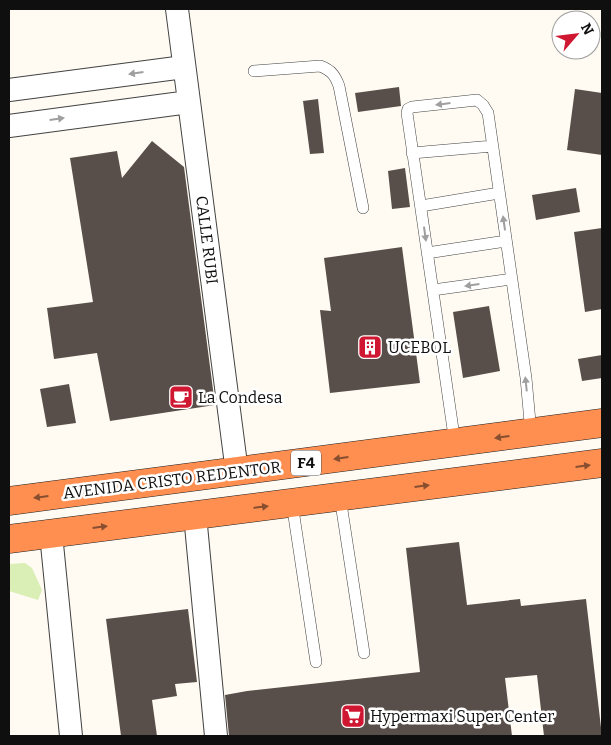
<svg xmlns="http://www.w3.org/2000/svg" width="611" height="745" font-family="Bitter,serif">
<rect width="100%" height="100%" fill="#fffbf2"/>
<path fill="#d9efb6" d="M25 563 32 568 42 590 38 600 9 591V564Z"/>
<path fill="#594f4a" d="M399 87 401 106 358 112 355 93Z
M575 89 602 93V155L567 150Z
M318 99 324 153 310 154 303 101Z
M152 141 184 167 215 405 110 421 97 353 54 359 47 308 93 302 70 158 117 151 122 178Z
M405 168 410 207 392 209 388 171Z
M576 188 580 212 536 220 532 195Z
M602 228V309L585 312 574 232Z
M402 247 420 383 330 393 320 310 331 311 324 258Z
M489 306 500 371 463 378 453 312Z
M602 355V378L582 381 578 359Z
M69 384 76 423 47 427 40 389Z
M459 542 467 605 520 599 521 606 586 599 602 736H544L537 675 505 678 512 736H229L225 695 247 691 420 672 406 548Z
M188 609 197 682 175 684 177 696 152 700 157 736H121L106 619Z"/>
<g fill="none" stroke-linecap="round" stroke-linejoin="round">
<g stroke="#424242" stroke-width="12">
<path id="lane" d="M254 71 320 66C331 70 335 75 339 86L363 208
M412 153 493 146
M421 206 499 193
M427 253 506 241
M433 290 512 279
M455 443 407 113 408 109 412 107 477 100 483 105 488 113 526 378 531 433
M340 497 364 653
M292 503 316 662"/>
</g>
<g stroke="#424242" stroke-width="24">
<path id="street" d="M177 9 237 472
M9 90 184 67
M9 126 189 102
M195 515 216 736
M51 534 71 736"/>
</g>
<g stroke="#202020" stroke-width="29">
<path id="highway" d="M9 501 602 423
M9 539 602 463"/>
</g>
<use href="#lane" stroke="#fff" stroke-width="11"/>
<use href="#street" stroke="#fff" stroke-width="22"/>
<use href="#highway" stroke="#ff8f50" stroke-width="28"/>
</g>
<defs><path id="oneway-solid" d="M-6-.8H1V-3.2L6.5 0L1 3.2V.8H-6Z" transform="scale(1.25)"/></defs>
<g fill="#9f9f9f">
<use href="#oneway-solid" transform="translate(136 73) rotate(172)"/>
<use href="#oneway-solid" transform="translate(443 104) rotate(173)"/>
<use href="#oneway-solid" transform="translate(57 119) rotate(-8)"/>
<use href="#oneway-solid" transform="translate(504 223) rotate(-98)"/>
<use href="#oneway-solid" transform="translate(425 234) rotate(82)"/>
<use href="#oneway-solid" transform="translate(472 285) rotate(172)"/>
<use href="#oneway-solid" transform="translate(526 384) rotate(-96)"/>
</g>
<g fill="#874f30">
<use href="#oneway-solid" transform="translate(502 437) rotate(172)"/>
<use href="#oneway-solid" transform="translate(341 458) rotate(172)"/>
<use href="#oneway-solid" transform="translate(583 466) rotate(-7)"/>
<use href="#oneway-solid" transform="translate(422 486) rotate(-7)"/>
<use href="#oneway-solid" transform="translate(41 497) rotate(173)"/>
<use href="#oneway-solid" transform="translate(261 507) rotate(-7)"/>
<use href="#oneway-solid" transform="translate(100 527) rotate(-7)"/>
</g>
<defs>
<g id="building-square" transform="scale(1.25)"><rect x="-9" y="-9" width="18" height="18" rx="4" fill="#d01732" stroke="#fff"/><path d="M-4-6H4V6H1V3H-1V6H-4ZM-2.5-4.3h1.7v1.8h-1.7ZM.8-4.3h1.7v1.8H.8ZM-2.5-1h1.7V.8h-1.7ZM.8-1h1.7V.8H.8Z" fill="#fff"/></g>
<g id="cafe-square" transform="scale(1.25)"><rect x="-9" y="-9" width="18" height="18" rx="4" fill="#d01732" stroke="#fff"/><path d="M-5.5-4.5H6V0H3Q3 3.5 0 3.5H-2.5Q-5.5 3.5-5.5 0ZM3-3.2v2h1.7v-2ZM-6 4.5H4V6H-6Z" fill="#fff"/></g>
<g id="supermarket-square" transform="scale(1.25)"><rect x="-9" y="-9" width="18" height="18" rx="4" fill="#d01732" stroke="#fff"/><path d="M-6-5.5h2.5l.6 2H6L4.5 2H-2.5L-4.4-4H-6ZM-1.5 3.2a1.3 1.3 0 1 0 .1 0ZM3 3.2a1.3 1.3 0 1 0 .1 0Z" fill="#fff"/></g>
</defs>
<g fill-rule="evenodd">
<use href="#building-square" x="370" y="347"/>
<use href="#cafe-square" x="181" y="397"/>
<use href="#supermarket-square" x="353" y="716"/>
</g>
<g text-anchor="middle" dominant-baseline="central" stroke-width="5" stroke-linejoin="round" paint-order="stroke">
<rect fill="#fff" stroke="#575757" stroke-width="1" x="291" y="450.5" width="30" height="25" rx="4"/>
<g font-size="15" font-weight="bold" fill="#0f0f0f">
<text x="306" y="463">F4</text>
</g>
<g font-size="16" fill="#0f0f0f" stroke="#fff">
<text transform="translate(207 240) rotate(83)">CALLE RUBI</text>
<text transform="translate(172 480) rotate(-7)">AVENIDA CRISTO REDENTOR</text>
</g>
<g font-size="16" fill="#0f0f0f" stroke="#fff" text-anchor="start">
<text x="388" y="347">UCEBOL</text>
<text x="198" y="397">La Condesa</text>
<text x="370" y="716">Hypermaxi Super Center</text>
</g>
</g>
<rect width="611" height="745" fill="none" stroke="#0f0f0f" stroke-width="20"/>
<g transform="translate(576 35) rotate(62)"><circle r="24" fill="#ffffff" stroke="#9f9f9f"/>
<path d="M0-4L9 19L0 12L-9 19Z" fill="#d01732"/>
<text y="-8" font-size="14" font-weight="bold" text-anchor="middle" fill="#0f0f0f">N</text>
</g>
</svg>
